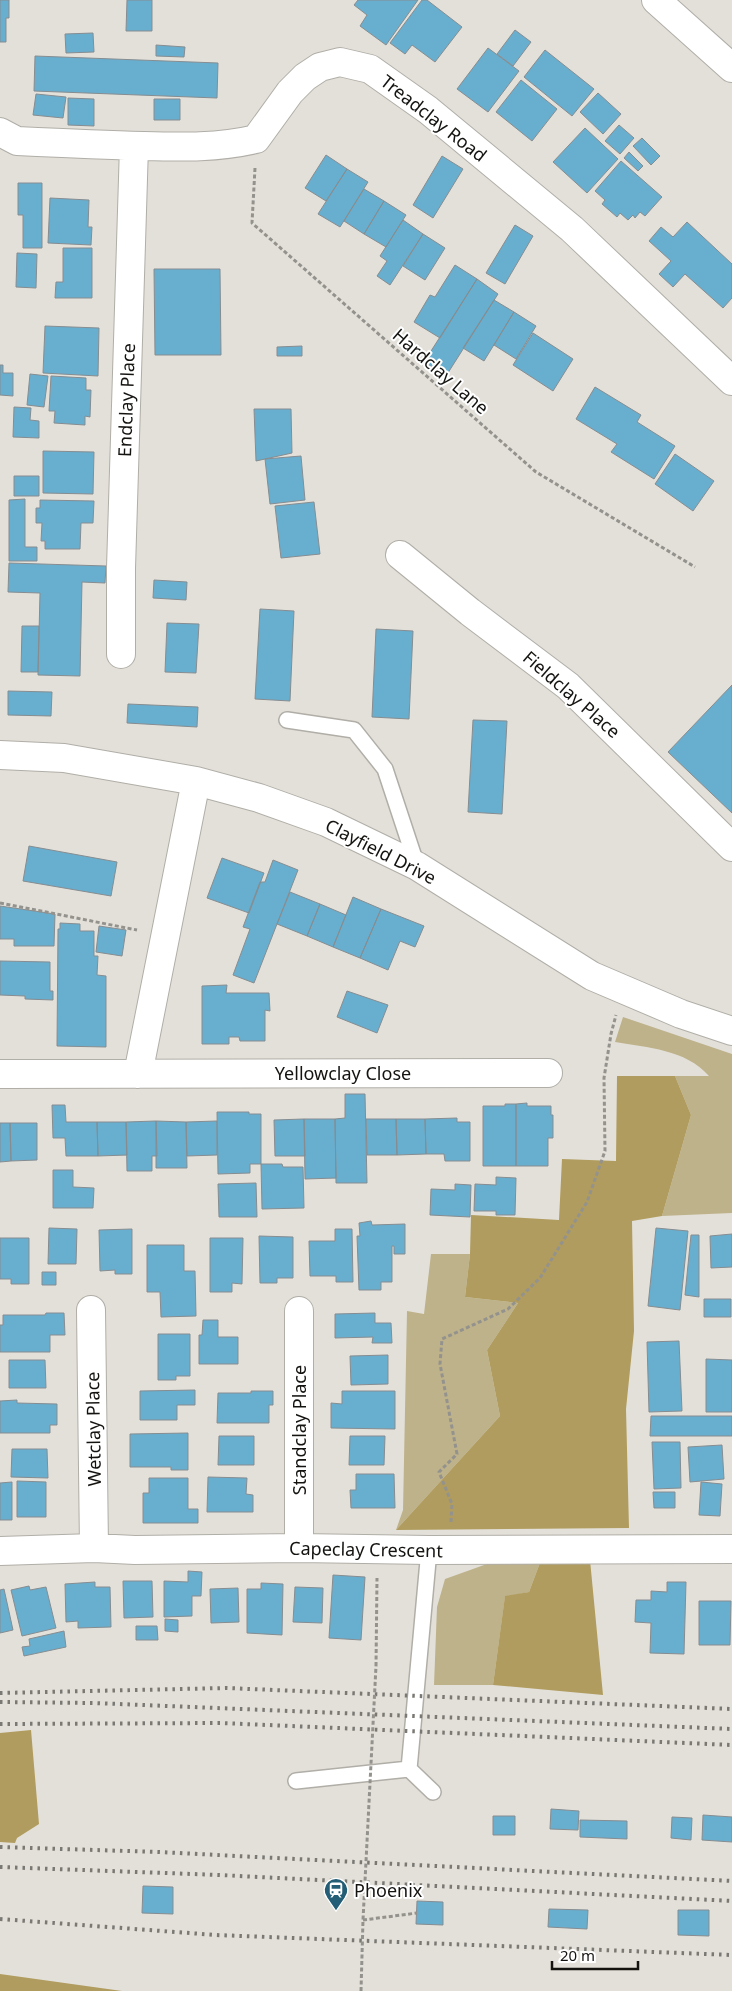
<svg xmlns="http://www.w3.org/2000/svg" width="732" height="1991" font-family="'Noto Sans',sans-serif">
<rect width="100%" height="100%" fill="#e3e0d9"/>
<path fill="#beb28b" d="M623 1017 732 1054V1213L662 1216 691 1115 675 1076H709C685 1049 648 1048 615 1042Z
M431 1254H470L465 1297 518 1303 487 1350 500 1416 396 1530 403 1510 407 1311 424 1314Z
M498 1560H541L529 1592 505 1597 493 1685H434L437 1607 445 1579Z"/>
<path fill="#b09c5e" d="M617 1076H675L691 1115 662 1216 632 1221 634 1331 626 1409 629 1528 396 1530 500 1416 487 1350 518 1303 465 1297 470 1254 471 1215 559 1220 562 1159 616 1161Z
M541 1560H590L603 1695 493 1685 505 1596 529 1592Z
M31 1730 39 1824 17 1838 15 1843 0 1842V1733Z
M0 1974 122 1991H0Z"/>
<path fill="#68aece" stroke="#868d91" d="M0 0H9V18H6V42H0Z
M127 0H152V31H126Z
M358 0H418L386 45 360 26 367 15 354 5Z
M422 0H427L462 27 435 62 412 45 405 54 390 43Z
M515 30 531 42 513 66 497 54Z
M93 33 94 52 66 53 65 34Z
M156 45 185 47 184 57 156 56Z
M488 48 519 71 488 112 457 89Z
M545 50 594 89 572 116 524 77Z
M35 56 218 63 217 98 34 91Z
M521 80 557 109 532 141 496 112Z
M598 93 621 114 603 134 580 112Z
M36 94 66 97 63 118 33 115Z
M68 98 94 99V126L68 125Z
M154 99H180V120H154Z
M619 125 634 138 620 154 605 141Z
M585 128 618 159 587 193 553 162Z
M642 138 660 156 651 165 633 146Z
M629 152 643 166 638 171 624 158Z
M326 155 347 169 326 201 305 188Z
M442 156 463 169 433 218 413 205Z
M621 161 662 197 645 216 640 212 635 218 633 215 628 220 620 213 617 217 602 204 605 200 595 191Z
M347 169 368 182 340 227 318 214Z
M18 183H42V248H23V215H18Z
M364 189 384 201 364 234 344 221Z
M50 198 89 200 88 227H92L91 245 48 243Z
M384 201 406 215 386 247 364 234Z
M403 220 423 234 390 285 377 276 387 261 380 256Z
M687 222 732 264V298L723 308 685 274 673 287 659 274 671 261 649 241 661 227 673 237Z
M515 225 533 236 505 284 486 273Z
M423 234 445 248 425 280 403 266Z
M63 248H92V298H55L56 282H63Z
M17 253 37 254 36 288 16 287Z
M455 265 477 279 440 338 414 322 430 295 435 297Z
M154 269H220L221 355H155Z
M477 279 498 294 446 376 424 362Z
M494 300 514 312 484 361 463 348Z
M514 312 536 326 516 359 494 345Z
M45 326 99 328 98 376 43 373Z
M533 333 573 359 553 391 513 365Z
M302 346V356H277V347Z
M0 365H3V373H13V396L0 395Z
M30 374 48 376 44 407 27 405Z
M51 376 86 378V390H91L90 417 85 416V425L54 423 55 411H49Z
M595 387 641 415 637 422 675 446 654 479 611 452 617 444 576 419Z
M14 407 31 408 30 420 39 421V438L13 437Z
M254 409H291L292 453 256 461Z
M43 451 94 452 93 494 43 493Z
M675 454 714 481 693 511 655 484Z
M301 456 305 500 270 504 265 459Z
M14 476H39V496H14Z
M25 499V547H37V561H9V500Z
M40 500 94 501 93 523H81L80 549H45V541H41L42 523H36V508H40Z
M314 502 320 554 281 558 275 506Z
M9 563 106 566 105 583 82 582 80 676 38 675 40 593 8 592Z
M154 580 187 582 186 600 153 598Z
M260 609 294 611 290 701 255 699Z
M167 623 199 624 196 673 165 672Z
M22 626H39L38 672H21Z
M376 629 413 631 409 719 372 717Z
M732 685V813L668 752Z
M8 691 52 692 51 716 8 715Z
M128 704 198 707 197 727 127 723Z
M473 720 507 721 502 814 468 812Z
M29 846 117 862 111 896 23 881Z
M222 858 264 873 249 913 207 898Z
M273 860 298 870 254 983 233 975 250 929 243 927 260 882H265Z
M290 892 320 904 307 936 277 924Z
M353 897 381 909 360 958 333 947Z
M320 904 346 915 333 947 307 936Z
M0 906 55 914 54 946H14V939H0Z
M381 909 424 926 415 947 400 941 388 970 360 958Z
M60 923 80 924V931H94V956H98L97 975 106 976V1047L57 1046 58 929H60Z
M99 926 126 930 122 956 96 952Z
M0 961 50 962V991H53V1000L25 999V996L0 995Z
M227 985 226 993H269L270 1011 265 1010V1041H240L239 1037H229V1044H202V986Z
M347 991 388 1005 377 1033 337 1017Z
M345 1094H365L367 1183H336L335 1119 345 1118Z
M527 1103V1106H551V1115H553V1138H548V1166H516V1104Z
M505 1104H516V1166H483V1106H505Z
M52 1105H65L66 1122H97L98 1156H66L65 1138H53Z
M217 1112H249V1114H261V1164H250V1173L218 1174Z
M457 1118V1122H470V1161H445L444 1154H426L425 1119Z
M304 1119H335L336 1178 305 1179Z
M304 1119 305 1156H275L274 1120Z
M366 1119H396L397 1155H367Z
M396 1119H425L426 1154 397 1155Z
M156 1121 186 1122 187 1168H156Z
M156 1121 157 1156H152V1171H127L126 1122Z
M217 1121V1155L187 1156 186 1122Z
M97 1122H126L127 1155 98 1156Z
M0 1123H10L11 1161 0 1162Z
M10 1123H37V1160L11 1161Z
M261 1164H282L283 1167H303L304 1208 262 1209Z
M53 1170H73V1187L94 1188 93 1208H53Z
M496 1177 516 1178 515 1215H496V1211H474L475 1184 496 1185Z
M256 1183 257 1217H219L218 1184Z
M455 1184 471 1185 470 1217 430 1215 431 1189 455 1190Z
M371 1221 372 1225 405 1224V1254H394V1246H392V1282H381V1290H359L357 1236H360L359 1223Z
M49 1228 77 1229 76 1264H48Z
M656 1228 688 1231 680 1310 648 1306Z
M132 1229V1274H115V1270L100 1271 99 1230Z
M335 1229H352L353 1282H336V1276H310L309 1241H335Z
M732 1234V1267L711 1268 710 1236Z
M691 1235H699V1297L685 1295Z
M259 1236 293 1237V1278H277V1283H260Z
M0 1238H29V1284H11V1279H0Z
M210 1238H243L242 1284 232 1283V1292H210Z
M147 1245H184V1271H195L196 1316 161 1317 160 1292H147Z
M42 1272H56V1285H42Z
M704 1299H731V1317H704Z
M46 1313H64L65 1335H50V1352H0V1325H3V1315H45Z
M375 1313V1323H391L392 1343H372L373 1337 335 1338V1314Z
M203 1320H218V1337H238V1364H199V1335H202Z
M158 1334H190V1376H176V1380H158Z
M679 1341 682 1411 649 1412 647 1342Z
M388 1355V1384L351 1385 350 1356Z
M706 1359 732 1360V1412H706Z
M9 1360H45L46 1388H9Z
M195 1390V1405H177V1420H140V1391Z
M251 1391H273V1405H269V1423H217L218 1393H251Z
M342 1391H395V1429L331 1428V1403L342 1404Z
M17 1400V1403L57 1404V1425H50V1433H0V1401Z
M651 1416H732V1436H650Z
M188 1433V1470H171V1467H130V1434Z
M219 1436H254V1465H218Z
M350 1436H385L384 1465H349Z
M652 1442H680L681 1488 654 1489Z
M722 1445 724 1479 690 1482 688 1447Z
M12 1449H47L48 1478 11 1477Z
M356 1474H394L395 1508H351L350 1490H356Z
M208 1477 247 1478 246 1494 253 1495V1512H207Z
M149 1478H188V1509H198V1523H143V1493H149Z
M17 1481 46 1482V1517H17Z
M12 1482V1520H0V1483Z
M701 1482 722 1484 720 1516 699 1515Z
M653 1492H675V1508H654Z
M188 1571 202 1572 201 1596H192V1616L164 1617V1581L188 1582Z
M333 1575 365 1577 361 1640 329 1638Z
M123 1581H152L153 1617 124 1618Z
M95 1582V1587H110L111 1627 78 1628V1621L66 1622 65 1584Z
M667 1582H686L684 1654 650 1653 651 1623 635 1622 636 1600H651V1591L667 1592Z
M261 1583 283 1584 282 1635 247 1633V1589H261Z
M29 1586 30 1590 46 1587 56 1628 22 1636 11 1590Z
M295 1587 323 1588 322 1623 293 1622Z
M238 1588 239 1622 211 1623 210 1589Z
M4 1589 13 1630 0 1633V1590Z
M699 1601H731L730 1645H699Z
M165 1619 178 1620V1632L165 1631Z
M136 1626H157L158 1640H136Z
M64 1631 66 1647 24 1656 22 1647 30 1646 29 1639Z
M551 1809 579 1811 578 1830 550 1829Z
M703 1815 732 1817V1842L702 1840Z
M493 1816H515V1835H493Z
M672 1817 692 1818 691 1840 671 1838Z
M580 1820 627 1821V1839L580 1837Z
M143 1886 173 1887V1914L142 1913Z
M417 1901 443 1902V1925L416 1924Z
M549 1909 588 1910 587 1929 548 1927Z
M678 1910H709V1936L678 1935Z"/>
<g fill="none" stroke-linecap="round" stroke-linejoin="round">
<g stroke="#b0aea7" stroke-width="18">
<path id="lane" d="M287 720 354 730 385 769 417 866
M409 1769 433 1792
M296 1781 409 1769 429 1550"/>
</g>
<g stroke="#b0aea7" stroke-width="30">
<path id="street" d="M0 132 17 141C59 143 101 145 143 146 182 147 218 148 256 139L290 92 305 77 320 67 340 62 370 69 428 110 572 229 732 381
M400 555 470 612 568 686 732 847
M121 654V568L134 146
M0 755 64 758 196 781 259 798 326 822 417 866 592 976 681 1014 732 1031
M0 1074 548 1073
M138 1074 196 781
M91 1310 94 1548
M299 1548V1311
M0 1551 94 1548 135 1550 299 1548 429 1550 732 1549"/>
</g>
<g stroke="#b0aea7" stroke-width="30">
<path id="secondary" d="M656 0 732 68"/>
</g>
<path stroke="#94928d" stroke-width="3" stroke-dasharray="4 2.5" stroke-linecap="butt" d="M255 168 252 223 536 472 695 567
M0 903 137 930
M451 1522 452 1504 439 1472 457 1454 440 1364 442 1339 508 1309 540 1278 587 1202 605 1151 604 1078 611 1034 616 1015
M376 1666 377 1578
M363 1920 417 1913"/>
<use href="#lane" stroke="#fff" stroke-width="15"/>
<use href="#street" stroke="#fff" stroke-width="28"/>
<use href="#secondary" stroke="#fff" stroke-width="28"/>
<path stroke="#7a7873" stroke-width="4" stroke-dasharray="2.5 5" stroke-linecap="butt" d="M0 1693 226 1688 732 1709
M0 1702 94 1703 732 1729
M0 1724 221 1723 732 1745
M0 1847 158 1852 732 1881
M0 1867 220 1875 732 1901
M0 1919 216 1935 732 1955"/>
<path stroke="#94928d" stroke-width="3" stroke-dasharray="4 2.5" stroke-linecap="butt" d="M361 1991 363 1920 376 1666"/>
</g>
<defs>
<g id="station-pin" transform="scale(1.25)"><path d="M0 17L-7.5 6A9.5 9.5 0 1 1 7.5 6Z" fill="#235d76" stroke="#fff"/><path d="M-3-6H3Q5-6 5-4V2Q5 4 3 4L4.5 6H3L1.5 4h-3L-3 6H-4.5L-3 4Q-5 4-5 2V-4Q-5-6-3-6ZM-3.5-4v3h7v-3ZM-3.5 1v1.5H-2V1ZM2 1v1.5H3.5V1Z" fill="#fff"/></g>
</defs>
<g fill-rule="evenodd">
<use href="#station-pin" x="336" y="1890"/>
</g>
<g text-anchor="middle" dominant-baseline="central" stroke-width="4" stroke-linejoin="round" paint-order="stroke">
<g font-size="18" fill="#141310" stroke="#fff">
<text transform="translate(434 118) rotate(38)">Treadclay Road</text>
<text transform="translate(441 371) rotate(41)">Hardclay Lane</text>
<text transform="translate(126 400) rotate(-88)">Endclay Place</text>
<text transform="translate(572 694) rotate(41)">Fieldclay Place</text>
<text transform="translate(381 851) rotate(27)">Clayfield Drive</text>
<text x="343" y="1073">Yellowclay Close</text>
<text transform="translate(93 1429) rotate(-91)">Wetclay Place</text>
<text transform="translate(299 1430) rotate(-90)">Standclay Place</text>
<text transform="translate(366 1549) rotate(1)">Capeclay Crescent</text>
</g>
<g font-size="18" fill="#141310" stroke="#fff" text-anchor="start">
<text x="354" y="1890">Phoenix</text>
</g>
</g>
<path d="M552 1961v8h86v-8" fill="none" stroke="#141310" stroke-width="2.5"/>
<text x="560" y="1961" font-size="15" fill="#141310" stroke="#ffffff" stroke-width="4" paint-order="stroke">20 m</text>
</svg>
